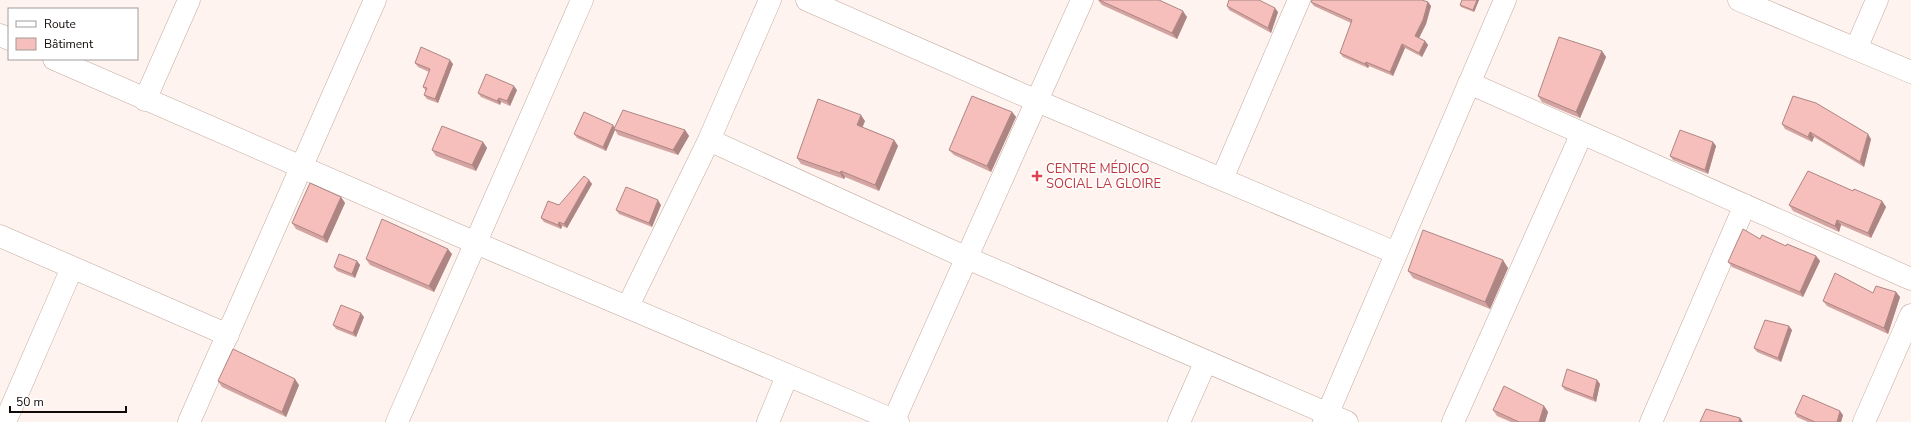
<svg xmlns="http://www.w3.org/2000/svg" width="1911" height="422" font-family="'Nunito Sans',sans-serif">
<rect width="100%" height="100%" fill="#fef3ee"/>
<g fill="none" stroke-linecap="round" stroke-linejoin="round">
<g stroke="#c3a99f" stroke-width="23">
<path id="minor" d="M807 0 1037 101 1396 253
M1739 0 1911 72
M0 35 9 39
M1856 49 1877 0
M54 59 476 243 898 422
M1469 83 1911 279
M145 100 189 0
M709 140 967 258 1347 422
M1222 179 1299 0
M0 236 228 335
M628 306 709 140 770 0
M894 420 1082 0
M5 422 72 268
M189 422 375 0
M397 422 582 0
M768 422 787 376
M1179 422 1206 361
M1324 422 1505 0
M1453 422 1582 133
M1651 422 1745 205
M1864 422 1911 315"/>
</g>
<use href="#minor" stroke="#fff" stroke-width="22"/>
</g>
<path fill="#d4a4a2" d="M1098 0H1159L1187 17 1177 39 1102 5Z
M1462 0H1479L1474 12 1461 7 1460 5Z
M1311 2H1428L1431 6 1426 24 1419 38 1425 41 1428 45 1422 57 1405 48 1393 76 1369 66 1368 68 1343 57 1340 53 1351 23 1314 6Z
M1227 6 1278 12 1271 33 1229 10Z
M1602 51 1606 57 1580 118 1542 102 1538 96Z
M415 63 453 64 438 103 427 99 424 95 426 91 423 87 429 72 418 67Z
M517 90 510 106 501 102 500 105 481 97 478 93Z
M1012 112 1016 117 991 172 954 155 949 150Z
M865 121 862 127 894 140 898 146 879 191 845 177 844 179 801 164 797 158Z
M1782 124 1871 139 1864 167 1814 137 1812 142 1785 129Z
M615 127 685 130 689 136 678 155 618 135 615 130 606 151 577 138 574 134Z
M483 142 487 148 476 171 436 156 432 150Z
M1713 142 1716 146 1708 174 1673 160 1670 156Z
M589 180 592 184 567 228 562 226 561 229 544 222 541 218 559 205Z
M1853 191 1882 201 1886 207 1871 238 1841 225 1839 232 1793 211 1789 205Z
M341 197 345 203 327 243 296 229 292 223Z
M661 205 652 227 619 214 616 210Z
M1760 239 1816 256 1820 261 1803 297 1732 267 1728 262Z
M452 254 434 292 370 265 366 259Z
M357 261 360 265 355 278 337 271 334 267Z
M1508 268 1490 309 1413 278 1408 271Z
M1896 292 1900 297 1888 334 1827 306 1823 301 1873 293Z
M364 317 356 337 336 329 333 325Z
M1792 330 1781 362 1757 352 1754 348Z
M1597 380 1600 384 1596 402 1565 390 1562 386Z
M218 381 299 385 286 417 222 387Z
M1544 406 1548 412 1545 422H1511L1497 416 1493 410Z
M1795 413 1843 415 1841 422H1808L1797 417Z"/>
<path fill="#ad8684" d="M1477 0H1479L1474 12 1473 10Z
M1428 2 1431 6 1426 24 1418 40 1415 36Z
M1275 8 1278 12 1271 33 1268 28Z
M1183 11 1187 17 1177 39 1172 33Z
M1425 41 1428 45 1422 57 1419 53Z
M1402 44 1405 48 1393 76 1390 72Z
M1602 51 1606 57 1580 118 1576 112Z
M450 60 453 64 438 103 435 99Z
M1366 62 1369 66 1368 68 1365 64Z
M514 86 517 90 510 106 507 101Z
M499 98 501 102 500 105 497 101Z
M1012 112 1016 117 991 172 987 166Z
M861 115 865 121 861 131 857 125Z
M613 125 616 129H614L615 130 606 151 603 147Z
M685 130 689 136 678 155 673 150Z
M1810 132 1814 137 1812 142 1808 137Z
M1868 134 1871 139 1864 167 1860 162Z
M894 140 898 146 879 191 875 185Z
M483 142 487 148 476 171 472 165Z
M1713 142 1716 146 1708 174 1705 170Z
M841 171 845 177 844 179 840 173Z
M589 180 592 184 567 228 564 224Z
M341 197 345 203 327 243 323 237Z
M658 200 661 205 652 227 649 223Z
M1882 201 1886 207 1871 238 1868 233Z
M1837 220 1841 225 1839 232 1835 226Z
M559 222 562 226 561 229 558 225Z
M448 249 452 254 434 292 429 286Z
M1816 256 1820 261 1803 297 1800 292Z
M1503 260 1508 268 1490 309 1485 302Z
M357 261 360 265 355 278 352 274Z
M1896 292 1900 297 1888 334 1884 328Z
M361 313 364 317 356 337 353 333Z
M1789 326 1792 330 1781 362 1778 358Z
M295 379 299 385 286 417 282 412Z
M1597 380 1600 384 1596 402 1593 398Z
M1544 406 1548 412 1545 422H1539Z
M1840 411 1843 415 1841 422H1837Z
M1740 418 1743 422H1739Z"/>
<path fill="#f7bfbc" stroke="#ad8684" d="M1099 0H1159L1183 11 1172 33Z
M1229 0H1259L1275 8 1268 28 1227 6Z
M1312 0H1422L1428 2 1423 20 1415 36 1425 41 1419 53 1402 44 1390 72 1366 62 1365 64 1340 53 1352 20 1311 2Z
M1462 0H1477L1473 10 1460 5Z
M1559 37 1602 51 1576 112 1538 96Z
M421 47 450 60 435 99 424 95 427 88 423 87 430 69 415 63Z
M486 74 514 86 507 101 499 98 497 101 478 93Z
M972 96 1012 112 987 166 949 150Z
M1793 96 1816 103 1868 134 1860 162 1810 132 1808 137 1782 124Z
M818 99 861 115 857 125 894 140 875 185 841 171 840 173 797 158Z
M623 110 685 130 673 150 614 129Z
M584 112 613 125 603 147 574 134Z
M442 126 483 142 472 165 432 150Z
M1680 130 1713 142 1705 170 1670 156Z
M1808 171 1853 191 1854 189 1882 201 1868 233 1837 220 1835 226 1789 205Z
M584 176 589 180 564 224 559 222 558 225 541 218 548 201 559 205Z
M310 183 341 197 323 237 292 223Z
M626 187 658 200 649 223 616 210Z
M382 219 448 249 429 286 366 259Z
M1743 229 1760 239 1762 235 1786 246 1787 244 1816 256 1800 292 1728 262Z
M1423 230 1503 260 1485 302 1408 271Z
M339 254 357 261 352 274 334 267Z
M1835 273 1873 293 1876 286 1896 292 1884 328 1823 301Z
M341 305 361 313 353 333 333 325Z
M1765 320 1789 326 1778 358 1754 348Z
M233 349 295 379 282 412 218 381Z
M1567 369 1597 380 1593 398 1562 386Z
M1504 386 1544 406 1539 422H1519L1493 410Z
M1803 395 1840 411 1837 422H1815L1795 413Z
M1706 409 1740 418 1739 422H1700Z"/>
<path fill="#e0444e" stroke="#fff" stroke-width="1.5" d="M1035 170h4v4h4v4h-4v4h-4v-4h-4v-4h4z"/>
<g text-anchor="middle" dominant-baseline="central" stroke-width="3" stroke-linejoin="round" paint-order="stroke">
<g font-size="13" fill="#be3a42" stroke="#fff" text-anchor="start">
<text x="1046" y="169">CENTRE MÉDICO<tspan x="1046" dy="15">SOCIAL LA GLOIRE</tspan></text>
</g>
</g>
<rect x="8" y="8" width="130" height="52" fill="#ffffff" stroke="#a09d9c"/>
<rect x="16" y="21" width="20" height="6" fill="#ffffff" stroke="#a09d9c"/>
<text x="44" y="28" font-size="12" fill="#120a07">Route</text>
<rect x="16" y="38" width="20" height="12" fill="#f7bfbc" stroke="#a09d9c"/>
<text x="44" y="48" font-size="12" fill="#120a07">Bâtiment</text>
<path d="M10 406v6h116v-6" fill="none" stroke="#120a07" stroke-width="2"/>
<text x="16" y="406" font-size="12" fill="#120a07" stroke="#ffffff" stroke-width="3" paint-order="stroke">50 m</text>
</svg>
